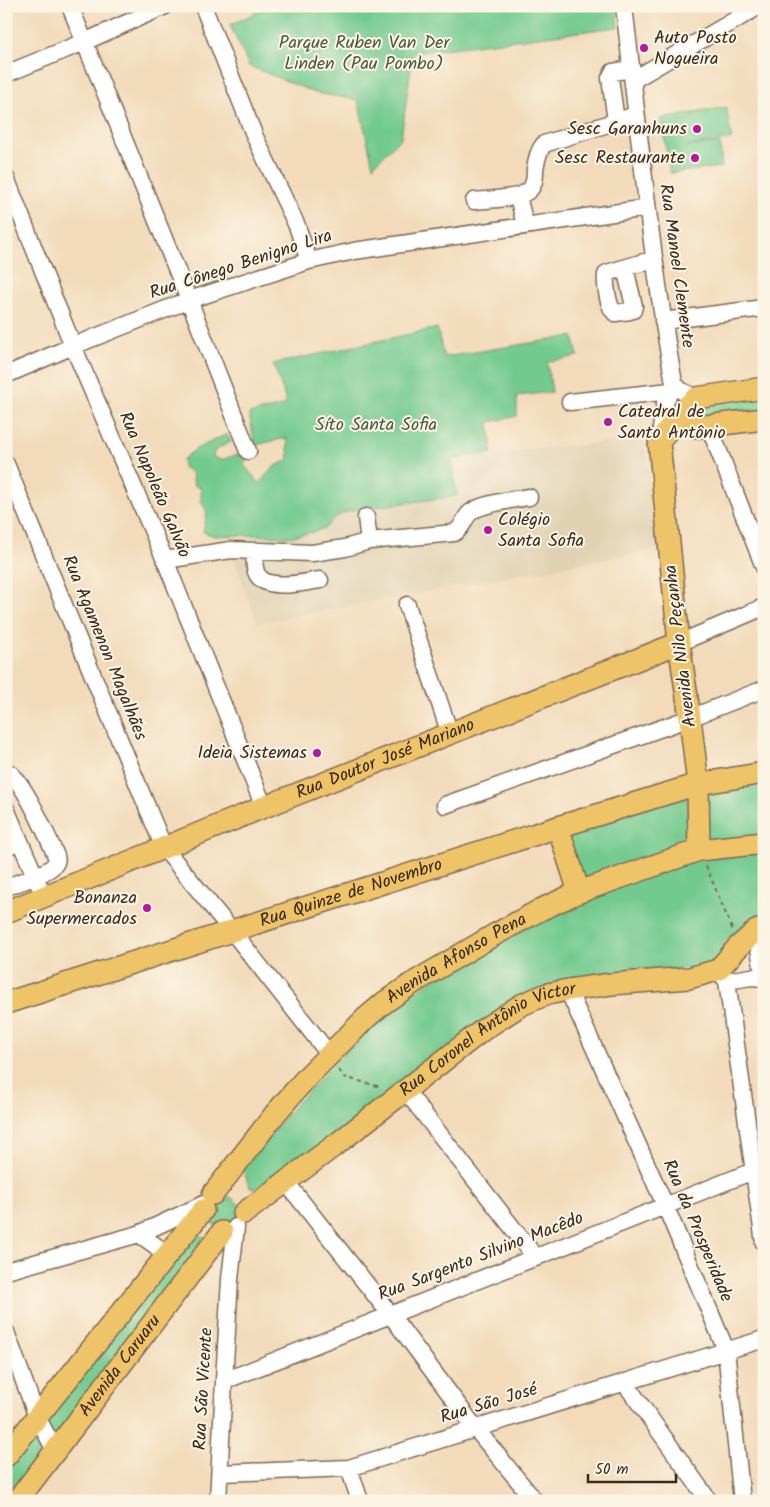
<svg xmlns="http://www.w3.org/2000/svg" width="770" height="1507" font-family="Kalam,sans-serif">
<rect width="100%" height="100%" fill="#fcf5e5"/>
<filter id="ink" filterUnits="userSpaceOnUse"><feTurbulence type="fractalNoise" baseFrequency=".02" numOctaves="2"/><feDisplacementMap in="SourceGraphic" scale="10" xChannelSelector="R" yChannelSelector="G"/><feConvolveMatrix kernelMatrix="1 2 1 2 8 2 1 2 1" color-interpolation-filters="sRGB"/></filter>
<filter id="wash" filterUnits="userSpaceOnUse"><feTurbulence type="fractalNoise" baseFrequency=".0096" numOctaves="4" result="noise"/><feDisplacementMap in="SourceGraphic" scale="20" xChannelSelector="R" yChannelSelector="G"/><feGaussianBlur stdDeviation="1.12" result="paint"/><feColorMatrix in="noise" values="0 0 0 0 0 0 0 0 0 0 0 0 0 0 0 0 0 1.4 0 .05"/><feComposite in="paint" operator="in"/></filter>
<g filter="url(#wash)">
<rect width="100%" height="100%" fill="#f2daba"/>
<path fill="#e1d2b4" d="M644 439 659 549 257 623 233 556 240 536 256 535 288 537 313 532 325 528 333 519 343 513 457 496 451 459 492 453Z"/>
<path fill="#73ca8f" stroke="#577a56" d="M270 6H616L618 27 413 53 401 138 373 166 358 100 315 93 249 66 230 25Z
M726 107 732 139 687 146 720 143 722 167 670 173 661 119Z
M437 328 444 357 573 336 578 356 547 362 552 392 517 396V416L489 422 492 453 451 459 457 496 359 509 343 513 333 519 325 528 313 532 288 537 256 535 214 536 203 532 207 512 201 501V488L194 485 192 473 183 467V459L196 449 227 434 231 442 215 450 213 457 221 460 242 453 246 459 244 465 259 483 275 466 289 460 287 438 255 445 249 414 286 405 283 390 273 364Z
M764 395V417L695 424 685 414 695 403Z
M764 783V836L707 843 700 793Z
M687 796 691 845 579 881 567 831Z
M764 848V924L745 930 725 942 716 965 566 981 259 1191 249 1186 243 1169 292 1108 385 1010 538 915 699 856Z
M225 1195C234 1198 244 1206 239 1216 237 1220 233 1223 231 1226 210 1227 207 1224 208 1204Z
M194 1230 204 1238 55 1445 37 1420Z
M35 1425 53 1451 15 1501H6V1461Z"/>
</g>
<g filter="url(#ink)">
<g fill="none" stroke-linecap="round" stroke-linejoin="round">
<g stroke="#7b6855" stroke-width="19">
<path id="minor" d="M70 6 189 300 248 451
M203 6 255 137 297 226 309 261
M624 6C639 132 651 258 674 383L680 390 696 398
M6 74 84 42 165 6
M633 80 759 6
M616 121 610 78 613 72 632 69
M6 178 73 346 165 560 264 807
M518 196 525 225
M474 201C488 199 523 200 531 188 535 183 535 175 535 169 537 159 538 151 544 144L630 117 636 116
M625 268 634 306 633 310 630 311 615 313C608 307 605 285 606 275L607 273 654 259
M663 321 764 308
M6 375 73 346 189 300 309 261 354 251 647 208
M570 402 670 391
M709 426 764 567
M659 442 665 403 670 391
M6 464 164 848 232 931 329 1054
M369 541 454 533C464 528 463 518 471 512 480 504 516 499 529 497
M255 551C255 558 253 567 257 574 266 592 305 582 320 580
M165 560 231 550 312 553 345 548 369 541 366 517
M407 605 450 734
M679 643 764 607
M6 771C21 774 49 840 56 856 57 860 57 861 55 864 49 873 18 883 6 887
M445 805 690 718 764 689
M6 809 39 885
M6 847 20 842
M756 931 764 978
M718 970 727 981 764 1243
M727 981 751 977 764 978
M568 990 665 1205 726 1350 742 1501
M406 1091 536 1258
M286 1182 390 1314 476 1429 535 1501
M139 1234 156 1246 165 1257
M6 1271 139 1234 204 1204
M6 1332 37 1417 56 1452
M224 1381 753 1171
M625 1383 709 1501
M349 1468 360 1501
M220 1473 349 1468 764 1339
M218 1501 224 1381 230 1279 236 1227"/>
</g>
<g stroke="#7b6855" stroke-width="24">
<g id="major">
<path d="M680 413 690 424 697 427 764 419"/>
<path d="M558 827 579 892"/>
<path d="M699 850 698 784 690 718 679 643 659 442 680 413 696 398 764 388"/>
<path id="s1" d="M6 912 264 807 679 643"/>
<path id="s2" d="M6 1003 558 827 698 784 764 773"/>
<path id="s3" d="M213 1194 275 1114 307 1077 366 1018 385 1002 413 983 494 935 542 909 579 892 699 850 764 843"/>
<path id="s4" d="M244 1213 338 1143 484 1029 521 1005 547 994 568 990 611 984 689 978 718 970 739 946 756 931 764 928"/>
<path d="M6 1456 203 1210"/>
<path id="s5" d="M17 1501 222 1232"/>
</g>
</g>
<path stroke="#7b6855" stroke-width="2" stroke-dasharray="4 4" stroke-linecap="butt" d="M706 866 733 931
M339 1070 344 1077 381 1087"/>
<use href="#minor" stroke="#fff" stroke-width="16"/>
<use href="#major" stroke="#efc469" stroke-width="21"/>
</g>
</g>
<g fill="#b5179e" stroke="#fcf5e5" stroke-width="2">
<circle cx="644" cy="48" r="5"/>
<circle cx="697" cy="129" r="5"/>
<circle cx="695" cy="158" r="5"/>
<circle cx="608" cy="422" r="5"/>
<circle cx="488" cy="530" r="5"/>
<circle cx="317" cy="753" r="5"/>
<circle cx="147" cy="908" r="5"/>
</g>
<g text-anchor="middle" dominant-baseline="central" stroke-width="4" stroke-linejoin="round" paint-order="stroke">
<g font-size="18" fill="#3b2a1e" stroke="#fcf5e5" text-anchor="end">
<text x="654" y="38" text-anchor="start">Auto Posto<tspan x="654" dy="21">Nogueira</tspan></text>
<text x="687" y="129">Sesc Garanhuns</text>
<text x="685" y="158">Sesc Restaurante</text>
<text x="618" y="412" text-anchor="start">Catedral de<tspan x="618" dy="21">Santo Antônio</tspan></text>
<text x="498" y="520" text-anchor="start">Colégio<tspan x="498" dy="21">Santa Sofia</tspan></text>
<text x="307" y="753">Ideia Sistemas</text>
<text x="137" y="898">Bonanza<tspan x="137" dy="21">Supermercados</tspan></text>
</g>
<g font-size="18" fill="#4c5a40" stroke="#fcf5e5">
<text x="364" y="43">Parque Ruben Van Der<tspan x="364" dy="21">Linden (Pau Pombo)</tspan></text>
<text x="376" y="425">Síto Santa Sofia</text>
</g>
<g font-size="18" fill="#3b2a1e" stroke="#fcf5e5">
<text transform="translate(241 265) rotate(-18)">Rua Cônego Benigno Lira</text>
<text transform="translate(676 266) rotate(82)">Rua Manoel Clemente</text>
<text transform="translate(154 485) rotate(67)">Rua Napoleão Galvão</text>
<text transform="translate(681 646) rotate(-97)">Avenida Nilo Peçanha</text>
<text transform="translate(104 648) rotate(68)">Rua Agamenon Magalhães</text>
<text stroke="none"><textPath href="#s1" startOffset="409">Rua Doutor José Mariano</textPath></text>
<text stroke="none"><textPath href="#s2" startOffset="362">Rua Quinze de Novembro</textPath></text>
<text stroke="none"><textPath href="#s3" startOffset="342">Avenida Afonso Pena</textPath></text>
<text stroke="none"><textPath href="#s4" startOffset="301">Rua Coronel Antônio Victor</textPath></text>
<text transform="translate(697 1231) rotate(67)">Rua da Prosperidade</text>
<text transform="translate(481 1257) rotate(-21)">Rua Sargento Silvino Macêdo</text>
<text stroke="none"><textPath href="#s5" startOffset="170">Avenida Caruaru</textPath></text>
<text transform="translate(204 1389) rotate(-87)">Rua São Vicente</text>
<text transform="translate(489 1404) rotate(-17)">Rua São José</text>
</g>
</g>
<rect width="770" height="1507" fill="none" stroke="#fcf5e5" stroke-width="25"/>
<path d="M588 1474v8h88v-8" fill="none" stroke="#3b2a1e" stroke-width="2.5"/>
<text x="595" y="1474" font-size="15" fill="#3b2a1e" stroke="#fcf5e5" stroke-width="4" paint-order="stroke">50 m</text>
</svg>
